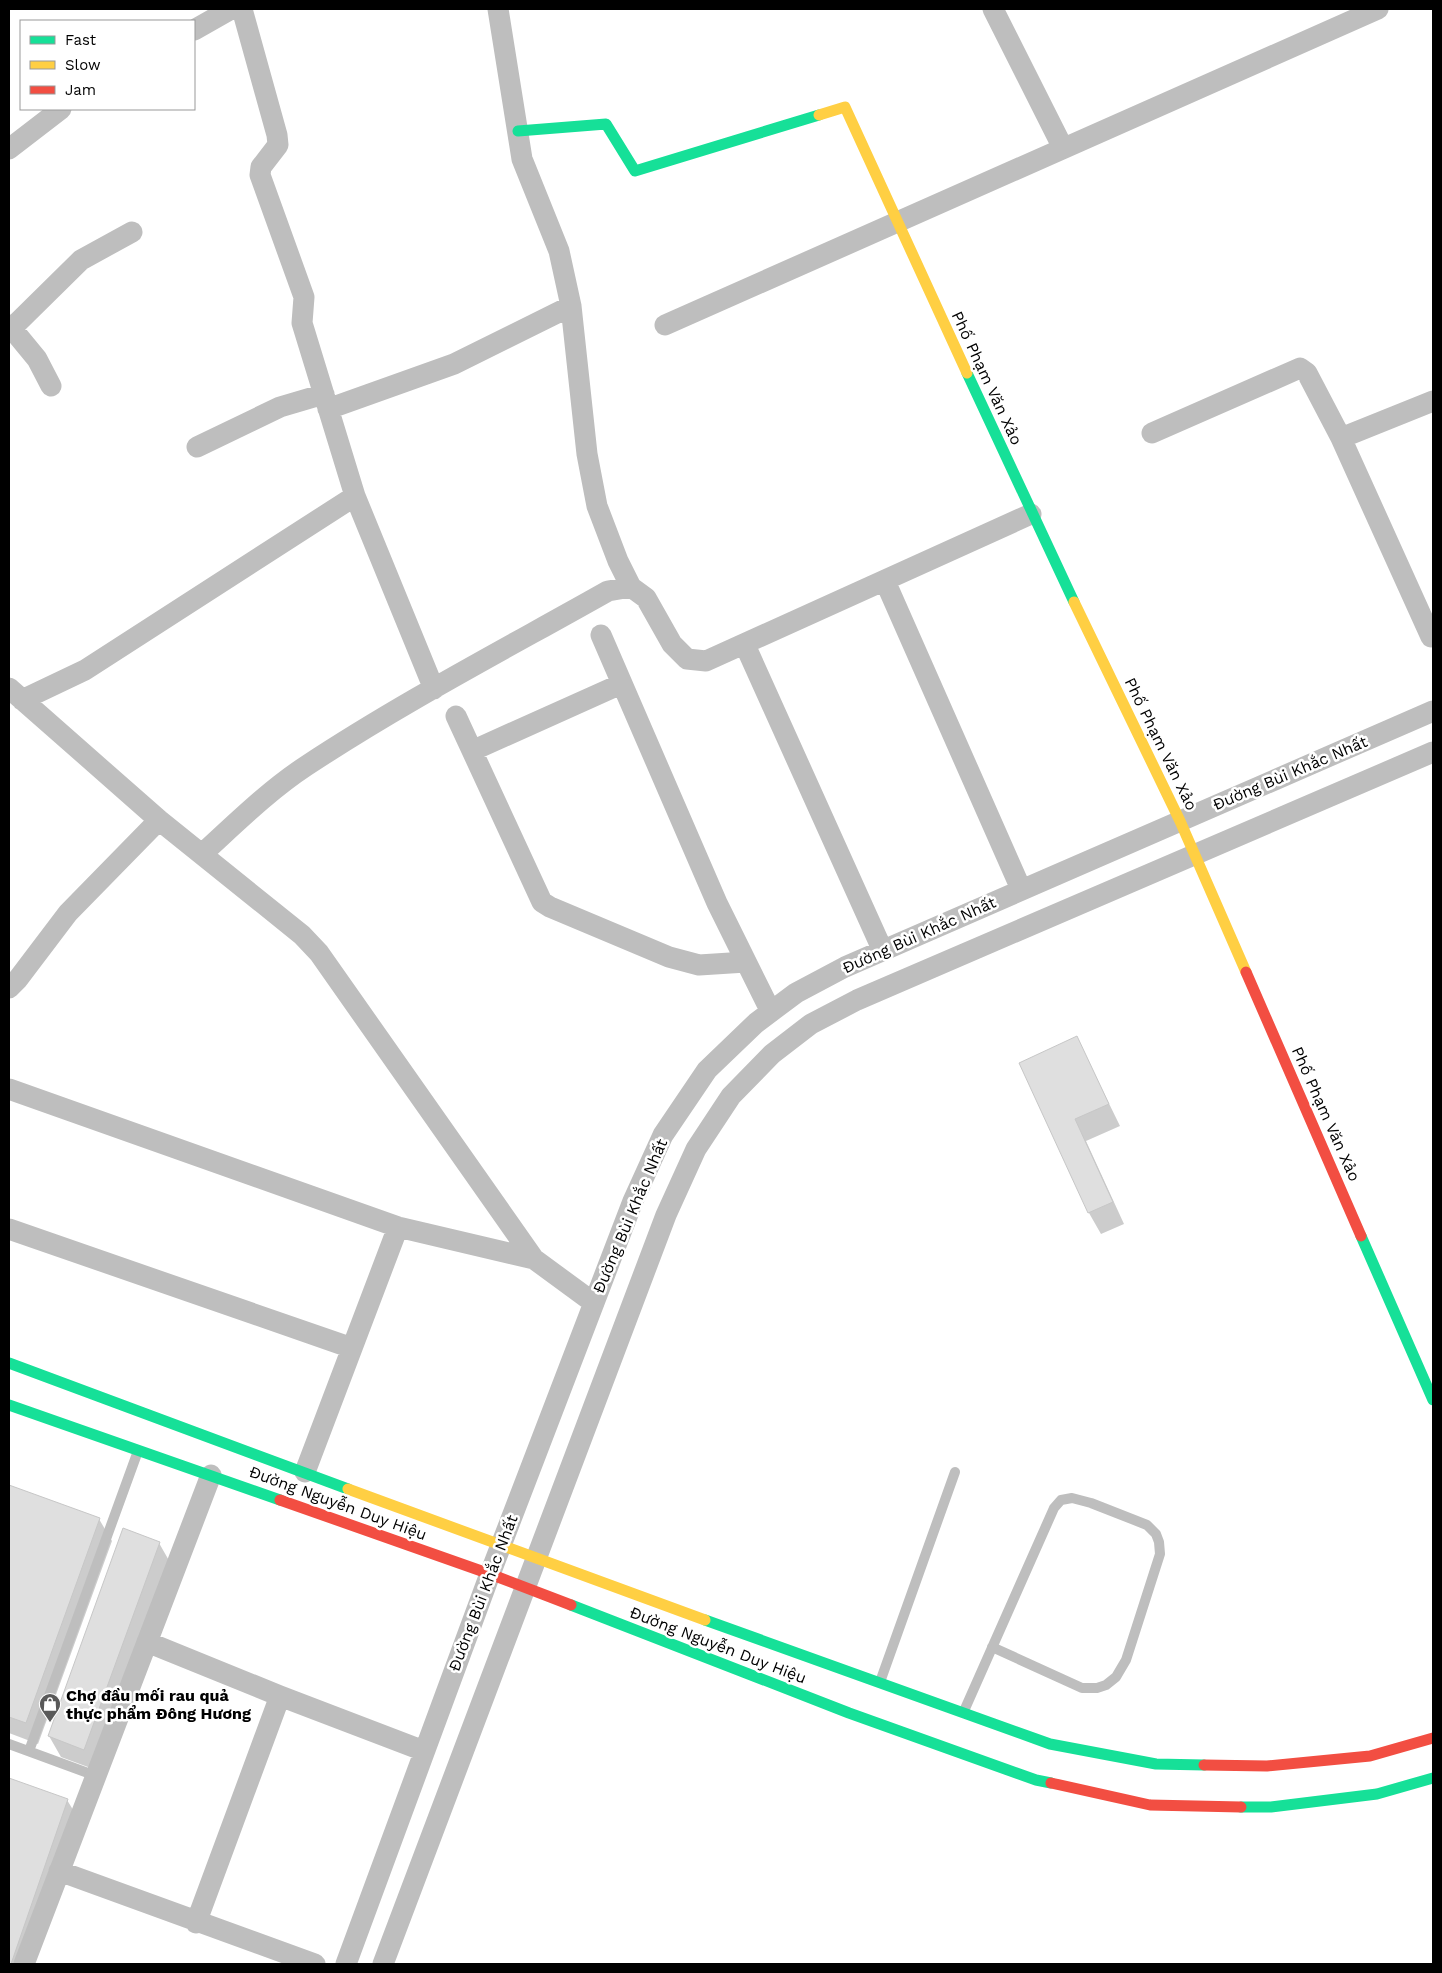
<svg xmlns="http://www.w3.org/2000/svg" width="1442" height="1973" font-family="'Work Sans',sans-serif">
<rect width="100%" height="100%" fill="#fff"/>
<path fill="#0003" d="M1077 1038 1120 1126 1086 1141 1124 1224 1101 1234 1089 1213 1020 1064Z
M9 1486 99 1519 112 1541 38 1744 9 1733Z
M159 1543 171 1564 96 1770 61 1757 49 1736Z
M9 1779 67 1800 80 1821 31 1964H9Z"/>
<path fill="#dfdfdf" stroke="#c7c7c7" d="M1077 1036 1109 1104 1075 1119 1113 1202 1088 1213 1019 1063Z
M9 1485 100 1518 26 1723 9 1717Z
M123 1528 160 1542 84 1750 48 1736Z
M9 1778 68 1799 11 1964H9Z"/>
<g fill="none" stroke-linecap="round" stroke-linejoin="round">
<path stroke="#bebebe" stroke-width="10" d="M880 1682 955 1472
M964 1711 1054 1508 1061 1500 1072 1498 1091 1503 1147 1525 1156 1534 1159 1542 1160 1554 1126 1660 1116 1677 1106 1685 1097 1688H1082L992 1647
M9 1744 96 1776
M29 1751 138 1451"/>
<path stroke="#bebebe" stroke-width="21" d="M242 9 277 135 278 145 261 167 260 175 304 297 302 323 355 496 434 689
M498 9 522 159 559 251 571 306 587 454 597 506 618 561 631 587
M993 9 1063 148
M194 30 231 9
M9 149 61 109
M9 325 37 359 51 386
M665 325 1378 9
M12 328 81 260 132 232
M328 409 454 364 571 306
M1152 433 1300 368 1307 373 1341 438
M197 447 280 407 324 394
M885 581 1021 889
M601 635 717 903 771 1012
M1431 637 1341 438 1433 401
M745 645 882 949
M9 688 159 820 302 935 319 953 534 1259 594 1303
M22 700 85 670 355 496
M456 716 542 902 550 907 669 957 699 965 746 962
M474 750 621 684
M202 854C235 824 268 791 306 766 403 702 507 648 608 591L631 587 646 598 672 644 687 659 706 661 1031 514
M9 988 18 979 68 913 159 820
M9 1089 398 1227 534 1259
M9 1229 352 1348
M305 1472 398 1227
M147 1642 280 1696 424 1751
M59 1871 315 1964
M196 1923 280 1696
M24 1964 211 1475
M346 1964 490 1574 633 1201 663 1135 707 1070 756 1023 796 993 845 967 1433 711
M383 1964 666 1215 696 1149 731 1096 772 1054 811 1024 857 1000 1433 752"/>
<path stroke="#16e098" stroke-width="11" d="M518 131 606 124 635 171 819 115
M967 373 1074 602
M1361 1236 1433 1400
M9 1363 348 1489
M9 1405 280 1500
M571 1605 849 1713 1036 1780 1051 1783
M705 1620 1050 1744 1156 1764 1204 1765
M1241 1807H1271L1377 1794 1433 1778"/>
<path stroke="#ffcf43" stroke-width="11" d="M819 115 845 107 967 373
M1074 602 1180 821 1246 972
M348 1489 705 1620"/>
<path stroke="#f24e42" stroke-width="11" d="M1246 972 1361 1236
M280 1500 490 1574 571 1605
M1204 1765 1267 1766 1370 1756 1433 1738
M1051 1783 1150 1805 1241 1807"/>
</g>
<defs>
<g id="shop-pin" transform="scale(1.125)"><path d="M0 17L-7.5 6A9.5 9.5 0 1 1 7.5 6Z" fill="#595959" stroke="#fff"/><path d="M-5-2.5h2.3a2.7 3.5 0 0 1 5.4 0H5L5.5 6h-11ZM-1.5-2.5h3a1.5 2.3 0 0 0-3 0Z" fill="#fff"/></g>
</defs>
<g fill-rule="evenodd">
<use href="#shop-pin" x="50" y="1704"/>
</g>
<g text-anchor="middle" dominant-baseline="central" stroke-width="5" stroke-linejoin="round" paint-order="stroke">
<g font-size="16" fill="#000" stroke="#fff">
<text transform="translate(987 378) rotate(65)">Phố Phạm Văn Xảo</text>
<text transform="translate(1161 744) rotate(64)">Phố Phạm Văn Xảo</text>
<text transform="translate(1290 773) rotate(-23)">Đường Bùi Khắc Nhất</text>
<text transform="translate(919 935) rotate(-24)">Đường Bùi Khắc Nhất</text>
<text transform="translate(1326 1114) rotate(66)">Phố Phạm Văn Xảo</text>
<text transform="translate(630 1216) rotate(-67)">Đường Bùi Khắc Nhất</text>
<text transform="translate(338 1503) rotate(20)">Đường Nguyễn Duy Hiệu</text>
<text transform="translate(483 1593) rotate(-69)">Đường Bùi Khắc Nhất</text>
<text transform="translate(718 1645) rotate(21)">Đường Nguyễn Duy Hiệu</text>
</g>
<g font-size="16" font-weight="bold" fill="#000" stroke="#fff" text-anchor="start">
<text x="66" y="1695">Chợ đầu mối rau quả<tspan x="66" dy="18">thực phẩm Đông Hương</tspan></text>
</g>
</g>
<rect width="1442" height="1973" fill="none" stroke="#000000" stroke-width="20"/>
<rect x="20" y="20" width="175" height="90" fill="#ffffff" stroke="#999999"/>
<rect x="30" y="36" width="25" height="8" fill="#16e098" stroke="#999999"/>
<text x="65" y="45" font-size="15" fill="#000000">Fast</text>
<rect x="30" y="61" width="25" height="8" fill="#ffcf43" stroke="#999999"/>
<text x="65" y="70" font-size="15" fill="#000000">Slow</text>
<rect x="30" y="86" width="25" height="8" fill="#f24e42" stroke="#999999"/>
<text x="65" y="95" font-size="15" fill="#000000">Jam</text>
</svg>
